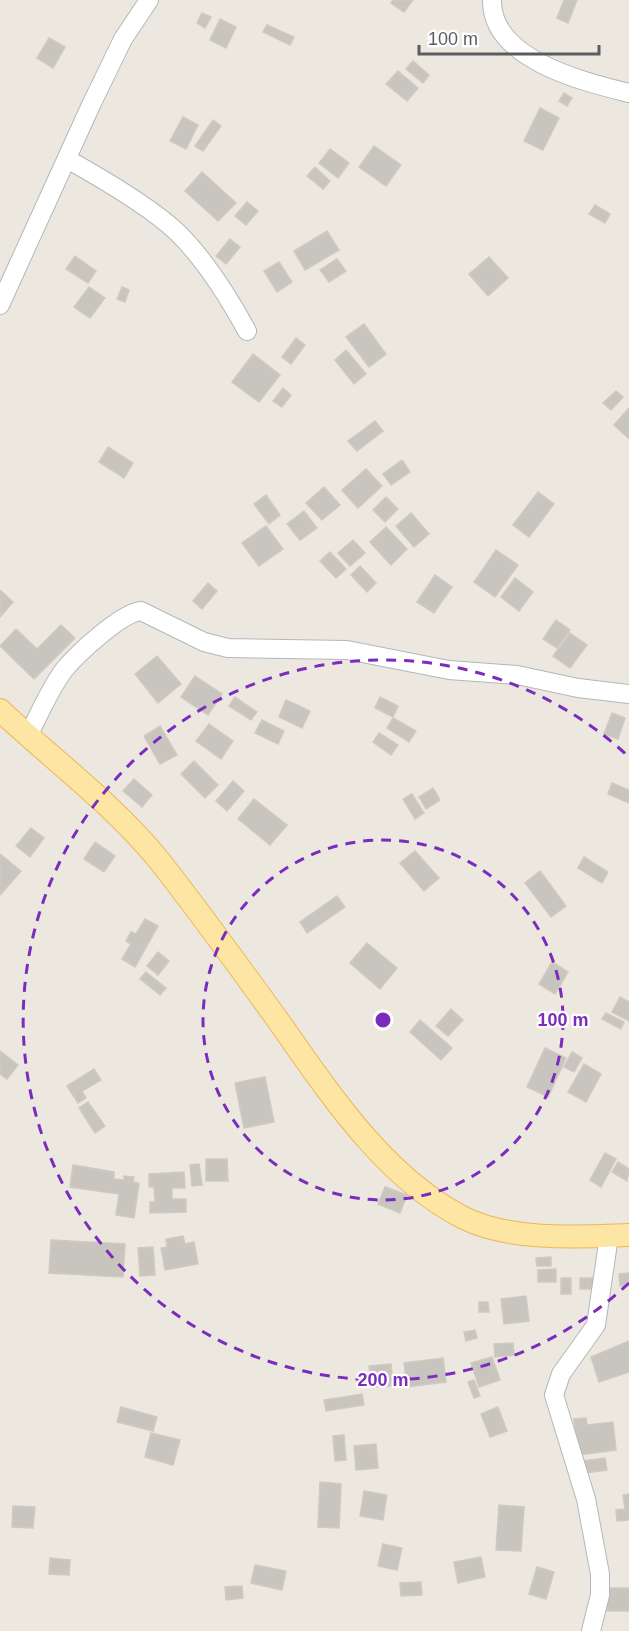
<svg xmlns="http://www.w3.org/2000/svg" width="629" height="1631" font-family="Arial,sans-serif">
<rect width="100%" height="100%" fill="#ece8e0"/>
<path fill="#c8c5bf" stroke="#d0c9bf" stroke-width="1.5" d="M393 0H413L404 12 391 3Z
M564 0H577L568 23 557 18Z
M202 13 211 17 205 28 197 23Z
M220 19 236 27 226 48 210 40Z
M267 25 294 37 290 45 263 32Z
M49 38 65 47 53 68 37 58Z
M413 61 429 75 423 83 406 69Z
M398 71 418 88 407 101 386 84Z
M564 93 572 98 567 106 559 101Z
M540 108 559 118 543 150 524 141Z
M183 117 198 125 186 149 170 141Z
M213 120 221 126 203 151 195 146Z
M374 146 401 165 386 186 359 167Z
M330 149 349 163 338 178 319 163Z
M315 167 330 181 323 189 307 176Z
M202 172 236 203 218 221 185 191Z
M247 202 258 211 246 225 235 216Z
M595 205 610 214 605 223 589 214Z
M327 231 339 250 305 270 294 251Z
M230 239 240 247 226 264 216 256Z
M75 256 96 271 88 283 66 269Z
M489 257 508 278 488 296 469 274Z
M337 259 346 271 329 282 320 270Z
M279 262 292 282 277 292 264 271Z
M89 287 105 298 90 318 74 307Z
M122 287 129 290 125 302 117 299Z
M364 324 386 354 369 367 346 337Z
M296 338 305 345 291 364 282 357Z
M346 350 366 374 354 384 335 360Z
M253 354 280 375 259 402 232 382Z
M283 388 291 395 282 407 273 401Z
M616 391 623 397 611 410 603 403Z
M629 408V437L628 438 614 425Z
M375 421 383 431 357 451 348 441Z
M108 447 133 463 124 478 99 462Z
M402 460 410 472 391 485 383 474Z
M366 469 382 486 358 508 342 490Z
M324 487 340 505 322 520 306 503Z
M538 492 554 504 529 537 513 525Z
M266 495 280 515 269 524 254 504Z
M386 497 398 509 385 522 373 510Z
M304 511 317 528 300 540 287 524Z
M411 513 429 534 414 547 396 526Z
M266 526 283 549 259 566 242 543Z
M386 527 407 549 391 565 370 542Z
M353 540 365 553 350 566 338 553Z
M496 550 518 565 495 597 474 582Z
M330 552 346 569 336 578 320 561Z
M360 566 376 583 367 592 351 575Z
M435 575 452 587 434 613 417 602Z
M515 578 533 592 519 611 501 597Z
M208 583 217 591 202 609 193 601Z
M0 590 13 602 0 617Z
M556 620 570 630 557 648 543 639Z
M61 625 75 638 34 679 0 646 16 629 37 649Z
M570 633 587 645 570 668 553 656Z
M157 656 181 684 158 703 135 674Z
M195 676 222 694 208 715 181 697Z
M235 697 257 712 251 720 229 706Z
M380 697 398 706 393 717 375 708Z
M286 700 310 711 302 728 279 717Z
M612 713 625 718 618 739 604 734Z
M393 718 416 731 409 742 387 728Z
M262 720 284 731 278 744 255 733Z
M209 724 233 741 221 759 196 741Z
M160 726 177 755 160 764 144 736Z
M379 733 398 745 391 755 373 742Z
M194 761 218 785 205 798 181 774Z
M134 779 152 795 142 807 123 791Z
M233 781 244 791 227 811 216 801Z
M612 783 629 790V803L608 794Z
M433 788 440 800 426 809 419 797Z
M412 794 424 813 415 819 403 799Z
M254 799 287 825 270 845 238 819Z
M31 828 44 838 30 857 16 846Z
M95 842 115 856 104 872 84 859Z
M415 851 439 878 424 891 400 863Z
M0 854 21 871 0 895Z
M584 857 608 872 602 883 578 868Z
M540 871 566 906 551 917 525 883Z
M337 896 345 907 307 933 300 922Z
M145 919 158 926 135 967 122 959 131 944 126 941 131 932 136 934Z
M367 943 397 968 380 989 350 963Z
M158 952 169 961 158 975 147 966Z
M552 962 568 972 555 994 539 984Z
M146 972 166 988 160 995 140 979Z
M620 997 629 1002V1021L612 1012Z
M451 1009 463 1020 448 1036 436 1026Z
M606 1013 624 1022 621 1029 602 1019Z
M420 1020 452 1048 441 1060 410 1032Z
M545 1048 566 1058 548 1097 527 1087Z
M0 1051 18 1065 7 1079 0 1074Z
M572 1052 582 1058 574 1072 564 1067Z
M584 1064 601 1074 586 1102 568 1092Z
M94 1069 101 1080 82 1091 86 1098 78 1103 67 1086Z
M265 1077 274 1122 244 1128 235 1083Z
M88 1102 105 1126 95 1133 79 1108Z
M605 1153 616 1159 601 1187 590 1180Z
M206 1159H227L228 1181H206Z
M618 1162 629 1169 627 1181 612 1172Z
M199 1164 202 1185 192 1186 190 1165Z
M73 1165 114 1172V1179L124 1180V1176L134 1177 133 1182 139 1183 134 1218 116 1215 119 1194 70 1187Z
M184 1172 185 1188H172V1199H186V1212L150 1213V1202H155L154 1187H149V1174Z
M385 1187 407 1195 400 1213 378 1204Z
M183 1236 185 1244 194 1242 198 1264 165 1270 161 1248 167 1247 166 1239Z
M51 1240 125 1244 123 1277 49 1273Z
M153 1247 155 1275 140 1276 138 1248Z
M551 1257V1266H537L536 1258Z
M556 1269V1282H538V1270Z
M629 1273V1285L620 1286 619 1274Z
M561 1278H571V1294H561Z
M580 1278H595V1289H580Z
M526 1296 529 1321 504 1324 501 1299Z
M479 1302H488L489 1312H479Z
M475 1330 477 1338 466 1341 464 1332Z
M629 1341V1372L599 1382 591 1357Z
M513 1343 514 1355 495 1357 494 1344Z
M492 1357 500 1380 479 1387 471 1363Z
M443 1358 446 1382 407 1387 404 1363Z
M391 1364 393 1386 371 1387 369 1366Z
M474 1380 480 1396 474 1398 468 1382Z
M362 1394 364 1405 326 1411 324 1400Z
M121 1407 157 1417 153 1431 117 1422Z
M498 1407 507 1431 490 1437 481 1414Z
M586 1418 587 1425 613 1422 616 1450 579 1455 574 1419Z
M151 1433 180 1440 173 1465 145 1457Z
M344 1435 346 1460 335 1461 333 1436Z
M376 1444 378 1468 356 1470 354 1446Z
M605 1458 607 1470 586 1473 584 1461Z
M320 1482 341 1484 339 1528 318 1527Z
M364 1491 387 1495 383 1520 360 1516Z
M629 1494V1520L617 1521 616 1510 625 1509 623 1495Z
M499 1505 524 1507 521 1551 496 1550Z
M13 1506 35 1507 33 1528 12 1527Z
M383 1544 402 1548 397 1570 378 1566Z
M481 1557 485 1577 458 1583 454 1562Z
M50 1558 70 1560 69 1575 49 1574Z
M255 1565 286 1571 282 1590 251 1583Z
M537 1567 554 1572 546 1599 529 1594Z
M421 1582 422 1595 401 1596 400 1583Z
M242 1586 243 1598 226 1600 225 1587Z
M608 1588H629V1611H607Z"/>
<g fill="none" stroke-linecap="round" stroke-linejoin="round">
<g stroke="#b3b7bb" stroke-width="20">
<path id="minor" d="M492 0C491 60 585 82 629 93
M67 159C101 178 151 207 178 233 206 261 228 296 247 331
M0 305 91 105 123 39 149 0
M28 736C39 715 49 690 64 670 77 654 121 613 141 611L204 642 228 648 347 650 449 670 517 675 578 688 629 694
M591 1631 600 1595V1574L586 1499 554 1395 561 1374 596 1325 609 1236"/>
</g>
<g stroke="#eeb557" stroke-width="24">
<path id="major" d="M0 710C53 760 112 803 158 859 199 911 238 965 277 1019 328 1091 383 1177 464 1218 510 1241 579 1237 629 1235"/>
</g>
<use href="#minor" stroke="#fff" stroke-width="18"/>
<use href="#major" stroke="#fde6a4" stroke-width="22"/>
</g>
<g fill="none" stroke="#7b2cbf" stroke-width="3" stroke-dasharray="10 8">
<circle cx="383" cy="1020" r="180"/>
<path d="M629 1283A360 360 0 1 1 629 757"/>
</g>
<circle cx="383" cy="1020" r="9" fill="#7b2cbf" stroke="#fff" stroke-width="3"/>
<g font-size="18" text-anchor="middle" font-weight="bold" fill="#7b2cbf" stroke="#fff" stroke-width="4.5" stroke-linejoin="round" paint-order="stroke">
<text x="563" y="1026">100 m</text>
<text x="383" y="1386">200 m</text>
</g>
<path d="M419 45v9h180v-9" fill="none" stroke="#595d61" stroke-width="3"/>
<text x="428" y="45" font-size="18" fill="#595d61" stroke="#ffffff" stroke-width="4.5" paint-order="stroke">100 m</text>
</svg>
